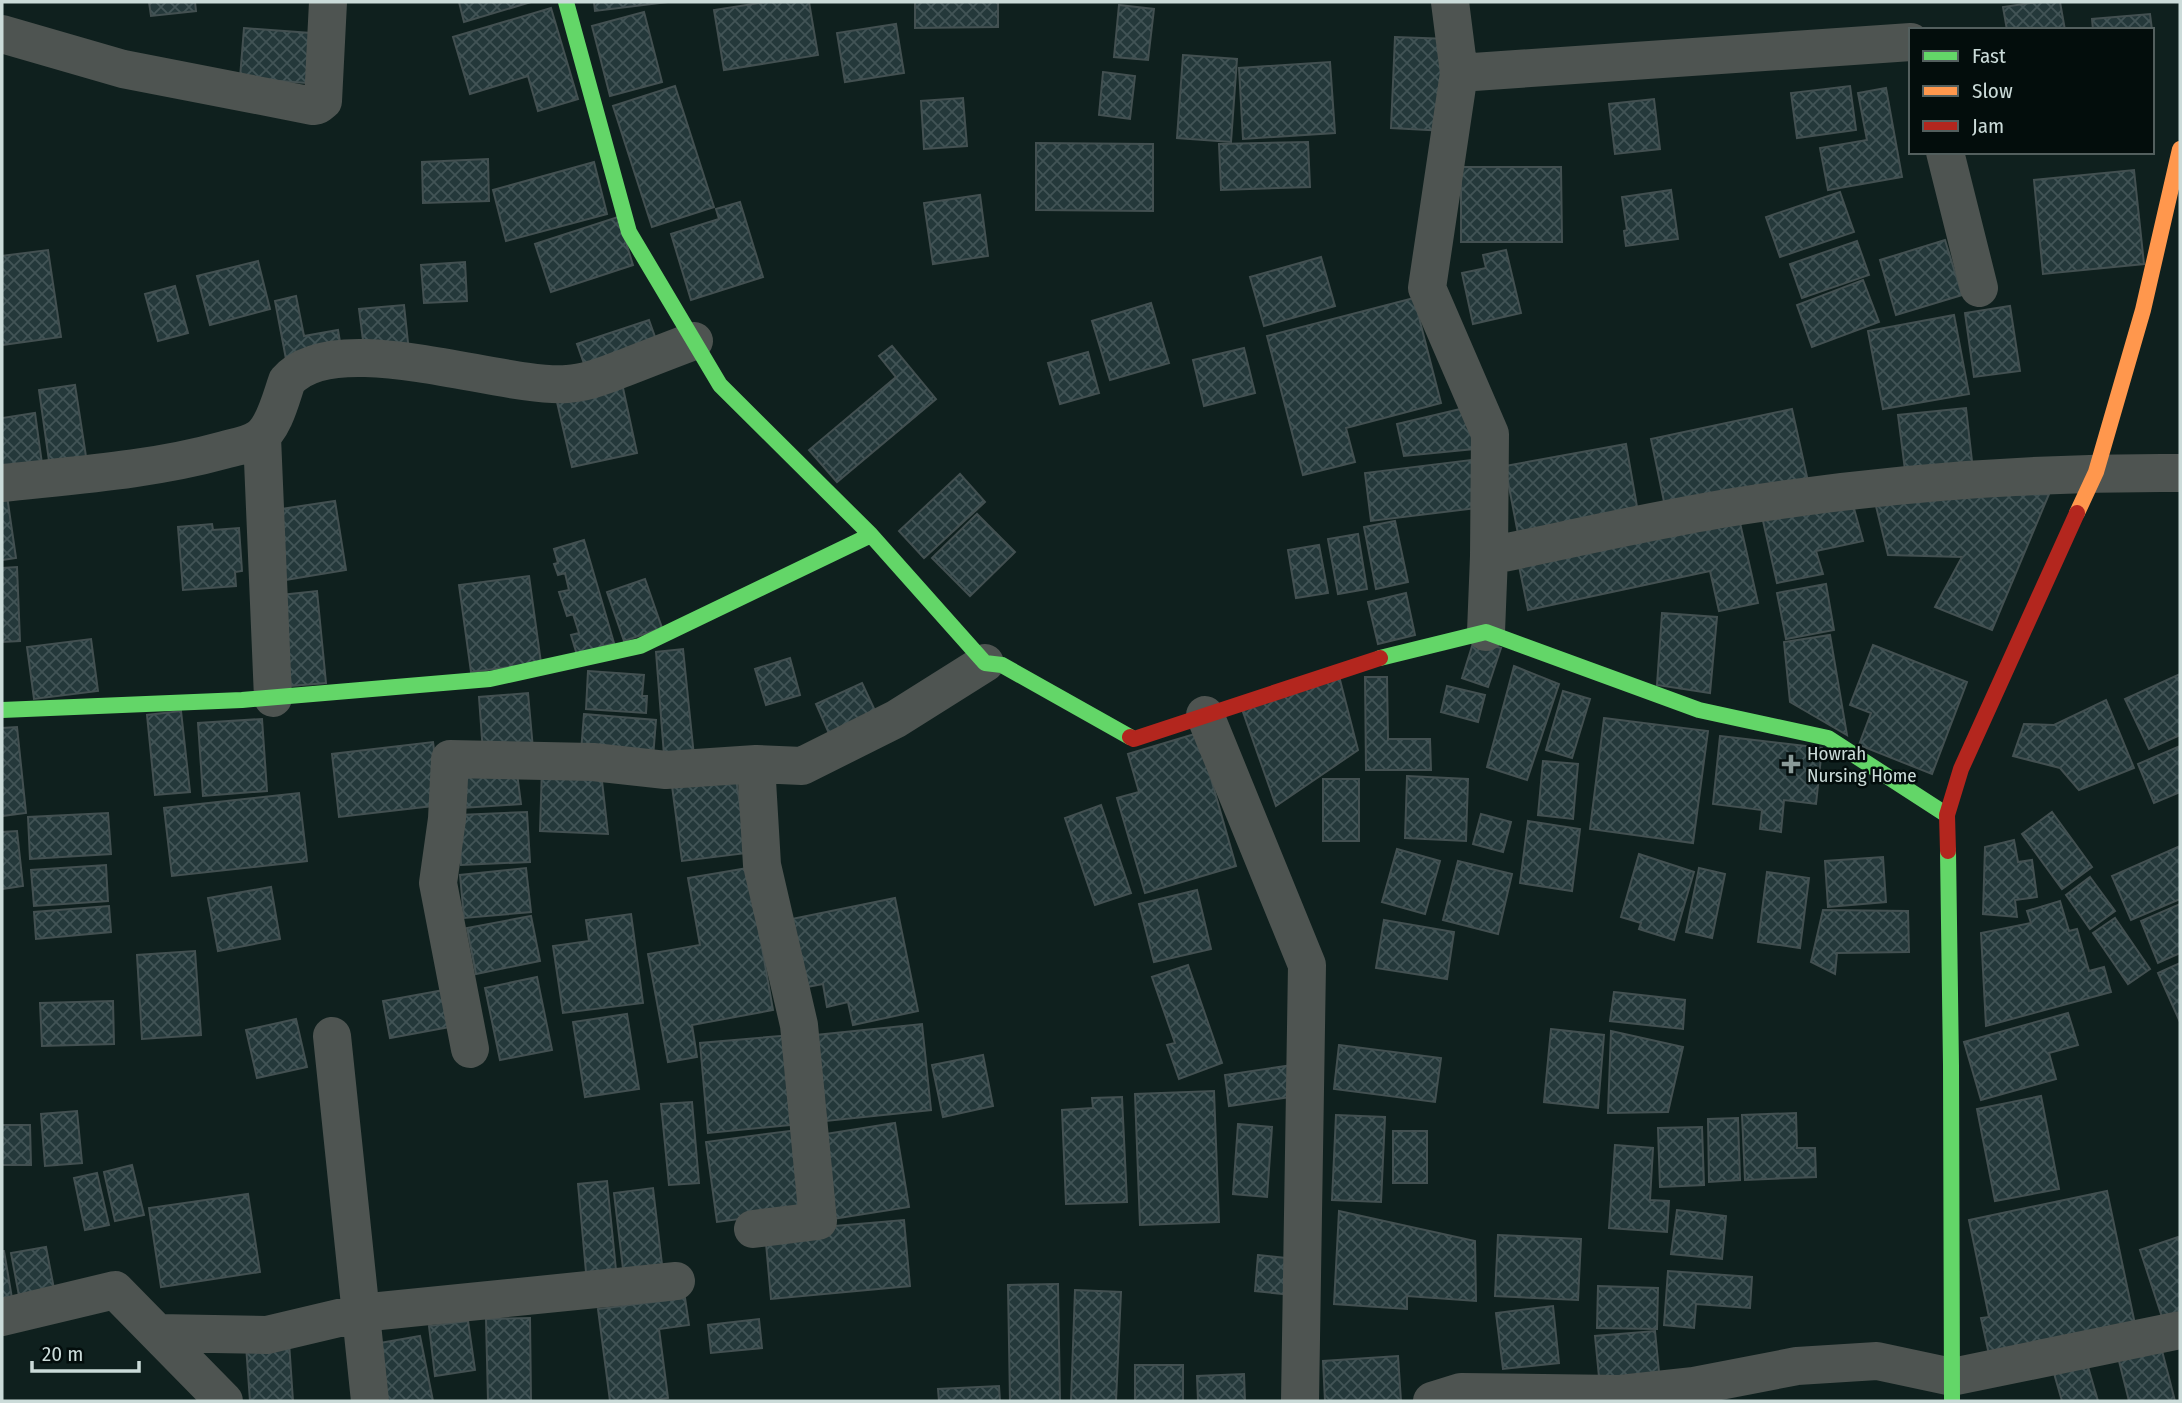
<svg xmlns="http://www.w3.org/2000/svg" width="2182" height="1403" font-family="'Fira Sans Condensed',sans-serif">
<defs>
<pattern id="building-cross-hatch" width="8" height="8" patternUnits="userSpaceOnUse" patternTransform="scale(1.75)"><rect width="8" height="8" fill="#24383a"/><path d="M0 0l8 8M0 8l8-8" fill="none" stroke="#425456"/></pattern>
</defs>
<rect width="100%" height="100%" fill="#0f201e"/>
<path fill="url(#building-cross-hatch)" stroke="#435051" stroke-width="2" d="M149 2H195L196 11 151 16Z
M459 2H531L464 22Z
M594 2H668L595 11Z
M766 2H809L818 55 724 70 714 10Z
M915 2H998V27L915 28Z
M2038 2H2060L2065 30H2007L2003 7Z
M1119 5 1154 9 1148 60 1114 57Z
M551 8 578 99 538 111 528 76 470 94 453 37Z
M644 12 662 82 610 96 592 26Z
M2150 14 2152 30H2093L2092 19Z
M896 24 904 73 845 82 837 33Z
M244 28 324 34 320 84 240 78Z
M1395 37 1449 39 1446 131 1391 128Z
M1183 55 1237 59 1231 142 1177 138Z
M1330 62 1335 133 1243 139 1239 68Z
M1103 72 1135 76 1130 119 1099 115Z
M675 86 714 207 652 227 613 106Z
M1850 86 1856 130 1797 138 1791 93Z
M1886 88 1902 177 1828 190 1820 148 1867 140 1858 93Z
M963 98 967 146 924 149 921 101Z
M1654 99 1660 149 1615 154 1609 104Z
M1308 142 1310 187 1221 190 1219 144Z
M1036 143 1153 144V211L1036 210Z
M488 159 489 201 423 203 422 162Z
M594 162 607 214 506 241 493 190Z
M1461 167H1561L1562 242H1461Z
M2134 170 2144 264 2043 274 2034 180Z
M1671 190 1678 239 1626 246 1624 231 1627 230 1622 197Z
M1840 192 1854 232 1780 257 1766 217Z
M980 195 988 256 933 264 924 203Z
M740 202 763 277 691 300 671 234 719 219 716 209Z
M618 217 633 265 551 292 535 244Z
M1945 240 1962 295 1896 315 1880 260Z
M1857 241 1869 275 1802 298 1790 264Z
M48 250 61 337 2 345V256Z
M1506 250 1521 313 1473 324 1462 273 1486 268 1483 255Z
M1321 257 1335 306 1264 326 1250 277Z
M258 261 270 309 210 325 197 276Z
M465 262 467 301 424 303 421 265Z
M1863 280 1879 322 1812 347 1797 305Z
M175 286 188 333 158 341 145 294Z
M296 296 304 336 338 330 341 348 286 359 275 301Z
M1414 298 1441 403 1346 428 1355 462 1303 475 1267 336Z
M1151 303 1169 363 1110 380 1092 321Z
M404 305 409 352 365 356 359 309Z
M2010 306 2020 371 1974 377 1965 313Z
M1954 315 1969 394 1883 409 1868 331Z
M649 320 659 348 587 372 577 344Z
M892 346 936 399 837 482 809 450 896 377 879 356Z
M1244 348 1255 393 1204 406 1193 360Z
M1088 352 1099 393 1060 404 1048 363Z
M75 385 87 463 50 468 39 390Z
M623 388 637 453 572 467 557 402Z
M1473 406 1484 448 1404 456 1397 424Z
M1966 408 1973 470 1906 478 1898 415Z
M1792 409 1809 486 1667 516 1651 439Z
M35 413 43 471 2 477V418Z
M1626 444 1639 518 1519 539 1505 466Z
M1479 459 1485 507 1371 521 1365 473Z
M960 474 985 502 924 558 899 531Z
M6 489 16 558 2 560V490Z
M2049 494 1992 630 1935 607 1962 557 1888 555 1874 498Z
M335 501 346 570 285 580 274 510Z
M1853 505 1863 541 1816 551 1823 574 1777 583 1761 512Z
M977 514 1015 552 970 596 932 558Z
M1738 514 1758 603 1719 611 1710 571 1528 610 1518 561Z
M1395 521 1408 582 1376 589 1364 527Z
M212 524 213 530 239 528 242 571 235 572 236 586 183 590 178 527Z
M1358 534 1367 589 1338 594 1328 539Z
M584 540 614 643 577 655 571 635 579 633 573 614 567 616 559 592 569 590 565 573 558 575 554 564 558 563 554 549Z
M1319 545 1328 593 1296 598 1288 550Z
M17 567 20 641 2 642V568Z
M529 576 541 663 471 672 459 585Z
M645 579 662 628 624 641 607 592Z
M1826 584 1834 630 1786 639 1777 593Z
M317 591 326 683 291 686 281 595Z
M1406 593 1415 635 1378 644 1368 602Z
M1662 613 1717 617 1710 693 1657 685Z
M1830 635 1847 735 1790 702 1784 642Z
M91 639 98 691 34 699 27 647Z
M1474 640 1501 648 1488 687 1462 678Z
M1873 645 1967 682 1932 774 1859 745 1871 713 1850 705Z
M683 649 695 766 665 768 656 652Z
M790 658 800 695 766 705 755 669Z
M1514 666 1559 684 1527 780 1487 767Z
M588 671 644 675 642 696H647L646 713 586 709Z
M2180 674V735L2149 749 2125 699Z
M1339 676 1358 750 1276 806 1242 709Z
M1365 677H1387L1388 739H1430L1431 770H1366Z
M862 683 878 717 831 738 816 704Z
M1447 686 1485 695 1478 722 1441 712Z
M1563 691 1590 699 1572 758 1546 750Z
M528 693 533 749 483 753 479 697Z
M2106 700 2134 768 2079 790 2060 768 2013 756 2024 724 2054 725Z
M181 711 190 792 155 795 147 715Z
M584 714 656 720 653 758 581 752Z
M1604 718 1708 731 1693 843 1590 829Z
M262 719 267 791 203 796 198 723Z
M17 727 26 813 2 816V728Z
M1198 733 1236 866 1145 893 1117 798 1139 792 1128 754Z
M1720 736 1822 748 1816 804 1784 800 1781 832 1760 829 1762 810 1713 804Z
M433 742 441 805 339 817 332 754Z
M2180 746V792L2154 803 2138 764Z
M1543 761 1578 764 1573 819 1538 815Z
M542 768 602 781 608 834 540 831Z
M460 771 517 773 521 804 462 808Z
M1407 776 1468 779 1466 841 1405 838Z
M736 778 747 853 682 861 672 786Z
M1323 779H1359V841H1323Z
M299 793 307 861 172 876 164 808Z
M1101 805 1131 893 1095 905 1065 818Z
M527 812 530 862 461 865 459 815Z
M2052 812 2092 867 2062 889 2022 834Z
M108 813 111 854 30 859 28 817Z
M1481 814 1511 822 1503 852 1473 844Z
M1528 821 1580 829 1572 891 1520 883Z
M17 831 23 886 2 889V832Z
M2014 840 2018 862 2032 860 2037 897 2015 900 2017 917 1983 914 1985 847Z
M2180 846V899L2131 920 2112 876Z
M1397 849 1440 861 1425 914 1382 902Z
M1639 854 1694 872 1674 940 1639 929 1641 923 1621 917Z
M1883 857 1886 902 1828 907 1825 861Z
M1458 861 1512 874 1498 934 1443 920Z
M106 865 108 901 34 906 31 870Z
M526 868 531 912 464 918 460 875Z
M748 868 773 1010 692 1025 697 1057 668 1062 648 954 700 945 688 878Z
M1699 868 1725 874 1712 938 1686 932Z
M1767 872 1809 878 1800 948 1758 942Z
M2090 877 2115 911 2090 929 2066 895Z
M271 887 280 939 218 951 208 898Z
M1197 890 1211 949 1154 962 1139 904Z
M895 898 918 1011 853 1025 848 1002 827 1007 823 984 796 989 782 921Z
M2060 901 2069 931 2077 929 2089 971 2104 967 2111 992 1986 1026 1981 933 2031 923 2027 911Z
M2180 904V953L2158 963 2141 921Z
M109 906 111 932 36 939 34 912Z
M1823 910 1908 911 1909 952 1837 953 1835 974 1811 962Z
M631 914 643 1003 563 1013 553 946 589 941 586 920Z
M531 916 540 961 476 974 467 928Z
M2115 918 2150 969 2128 984 2093 933Z
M1384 920 1454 932 1447 979 1376 968Z
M195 951 201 1035 142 1039 137 955Z
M2180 963V1022L2158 973Z
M1188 965 1222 1063 1179 1079 1167 1045 1175 1043 1152 977Z
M537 977 552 1050 500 1060 485 988Z
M444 990 450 1027 390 1038 383 1001Z
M1614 992 1685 1000 1683 1029 1610 1021Z
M113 1001 114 1044 42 1046 40 1003Z
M2068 1013 2078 1045 2049 1053 2056 1079 1981 1100 1964 1042Z
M627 1014 639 1089 585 1097 573 1022Z
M296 1019 307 1067 257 1078 246 1030Z
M922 1024 931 1110 826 1121 816 1035Z
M1551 1029 1604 1035 1598 1108 1544 1102Z
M1611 1031 1683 1047 1668 1112 1608 1113Z
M792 1035 800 1124 708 1133 700 1043Z
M1339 1045 1441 1058 1435 1102 1334 1089Z
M983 1055 993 1106 943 1117 932 1065Z
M1293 1065 1298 1096 1229 1106 1225 1075Z
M1214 1091 1219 1222 1140 1225 1135 1094Z
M2041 1096 2059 1189 1995 1201 1977 1109Z
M1122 1097 1127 1202 1066 1204 1062 1110 1093 1108 1092 1098Z
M692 1102 699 1183 669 1185 661 1104Z
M77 1111 82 1163 45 1166 41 1114Z
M1796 1113 1797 1148H1815L1816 1177 1745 1180 1742 1115Z
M1336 1115 1385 1117 1381 1202 1332 1200Z
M1738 1118 1740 1180 1709 1182 1708 1119Z
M895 1123 909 1207 832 1219 819 1135Z
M1238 1124 1272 1127 1267 1197 1233 1194Z
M2 1125H30L31 1165H2Z
M1702 1127 1704 1185 1660 1187 1658 1128Z
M797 1130 807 1210 717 1222 706 1142Z
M1393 1131H1427V1183H1393Z
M1615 1145 1653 1148 1650 1200 1669 1201 1667 1232 1609 1228Z
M132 1165 144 1215 115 1221 104 1172Z
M97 1173 109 1225 85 1230 74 1178Z
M607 1181 616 1270 586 1272 578 1184Z
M653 1188 663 1273 624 1277 614 1193Z
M2107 1191 2136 1329 1990 1359 1981 1318 1989 1317 1969 1220Z
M248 1194 260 1272 161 1287 149 1208Z
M1677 1210 1726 1216 1722 1259 1671 1254Z
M1339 1211 1475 1241 1476 1301 1407 1296V1309L1334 1304Z
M904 1220 910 1286 771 1299 765 1232Z
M1498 1235 1581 1239 1578 1300 1495 1296Z
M2178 1237 2180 1243V1314L2163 1320 2140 1250Z
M46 1247 55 1294 20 1301 11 1253Z
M2 1251H4L14 1310 2 1312Z
M1258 1255 1295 1259 1292 1295 1255 1291Z
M1668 1271 1752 1277 1750 1308 1696 1304 1694 1328 1664 1325Z
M1058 1284 1060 1401H1010L1008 1285Z
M1598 1286 1658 1288 1657 1329 1597 1328Z
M1075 1290 1121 1292 1116 1401H1071Z
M685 1298 689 1325 659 1329 668 1398 647 1401H610L598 1309Z
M1553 1306 1559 1363 1503 1369 1496 1313Z
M530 1318 531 1401H488L486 1319Z
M759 1319 762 1348 711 1353 708 1325Z
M468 1321 475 1370 435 1376 429 1326Z
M1655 1331 1660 1382 1600 1387 1595 1336Z
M420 1336 433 1401H384L374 1344Z
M2159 1339 2175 1401H2129L2116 1349Z
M289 1342 293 1401H250L246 1345Z
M2084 1353 2098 1401H2062L2051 1363Z
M1398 1356 1401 1401H1325L1323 1361Z
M1135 1365H1183V1401H1135Z
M1244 1374 1245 1401H1198L1197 1376Z
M999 1386 1000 1401H939L938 1389Z"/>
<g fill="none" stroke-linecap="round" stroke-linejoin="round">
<path stroke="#4e5451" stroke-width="38" d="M1450 2 1459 73 1427 288 1490 434 1489 556 1486 632
M2 34 123 69 313 106 318 105 323 101 328 2
M1459 73 1911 42
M1945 152 1979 288
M262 437 273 698
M2 483C76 475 152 470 224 450 235 447 249 445 259 438 274 428 281 398 287 381 334 325 502 389 567 384 587 383 605 375 624 368 647 359 670 350 694 341
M1489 556C1572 539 1656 519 1740 506 1885 483 2034 472 2180 473
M1205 715 1307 965 1300 1401
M332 1036 370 1401
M470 1049 438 883 447 819 450 759 593 762 666 770 756 764 802 766 896 719 985 663
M753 1229 818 1221 799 1025 762 865 756 764
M2 1317 115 1290 224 1401
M158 1333 267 1335 360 1313 676 1281
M1432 1401 1461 1392 1620 1394 1694 1386 1797 1366 1877 1361 1952 1377 2180 1330"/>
<path stroke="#63d668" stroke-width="16" d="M566 2 629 232 720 385 871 535 985 663 1002 665 1130 737
M1380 658 1486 632 1699 710 1828 738 1947 815
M2 710 242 700 490 679 640 646 871 535
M1948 851 1951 1065 1952 1401"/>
<path stroke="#ff974d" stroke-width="16" d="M2077 513 2096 472 2143 310 2180 149"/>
<path stroke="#b3261e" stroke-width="16" d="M1130 737 1134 739 1380 658
M1948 851 1947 815 1961 769 2077 513"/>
</g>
<path fill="#899a98" stroke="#030d0c" stroke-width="2.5" d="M1787.5 753.5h7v7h7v7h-7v7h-7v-7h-7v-7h7z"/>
<g text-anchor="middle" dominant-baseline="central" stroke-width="5" stroke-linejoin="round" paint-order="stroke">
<g font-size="19" fill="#cbdbd9" stroke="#030d0c" text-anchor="start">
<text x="1807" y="753">Howrah<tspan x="1807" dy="22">Nursing Home</tspan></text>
</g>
</g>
<rect width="2182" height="1403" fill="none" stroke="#cbdbd9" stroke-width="7"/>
<rect x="1909" y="28" width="245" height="126" fill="#030d0c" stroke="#535f5e" stroke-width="2"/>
<rect x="1923" y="51" width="35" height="10" fill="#63d668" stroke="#535f5e" stroke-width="2"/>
<text x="1972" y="63" font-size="21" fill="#cbdbd9">Fast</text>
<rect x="1923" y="86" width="35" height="10" fill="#ff974d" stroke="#535f5e" stroke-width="2"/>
<text x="1972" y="98" font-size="21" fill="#cbdbd9">Slow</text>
<rect x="1923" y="121" width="35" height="10" fill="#b3261e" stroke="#535f5e" stroke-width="2"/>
<text x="1972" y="133" font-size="21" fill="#cbdbd9">Jam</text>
<path d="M32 1361v10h107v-10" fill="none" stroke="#cbdbd9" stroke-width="3.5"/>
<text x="42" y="1361" font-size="21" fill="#cbdbd9" stroke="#030d0c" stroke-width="5" paint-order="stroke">20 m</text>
</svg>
